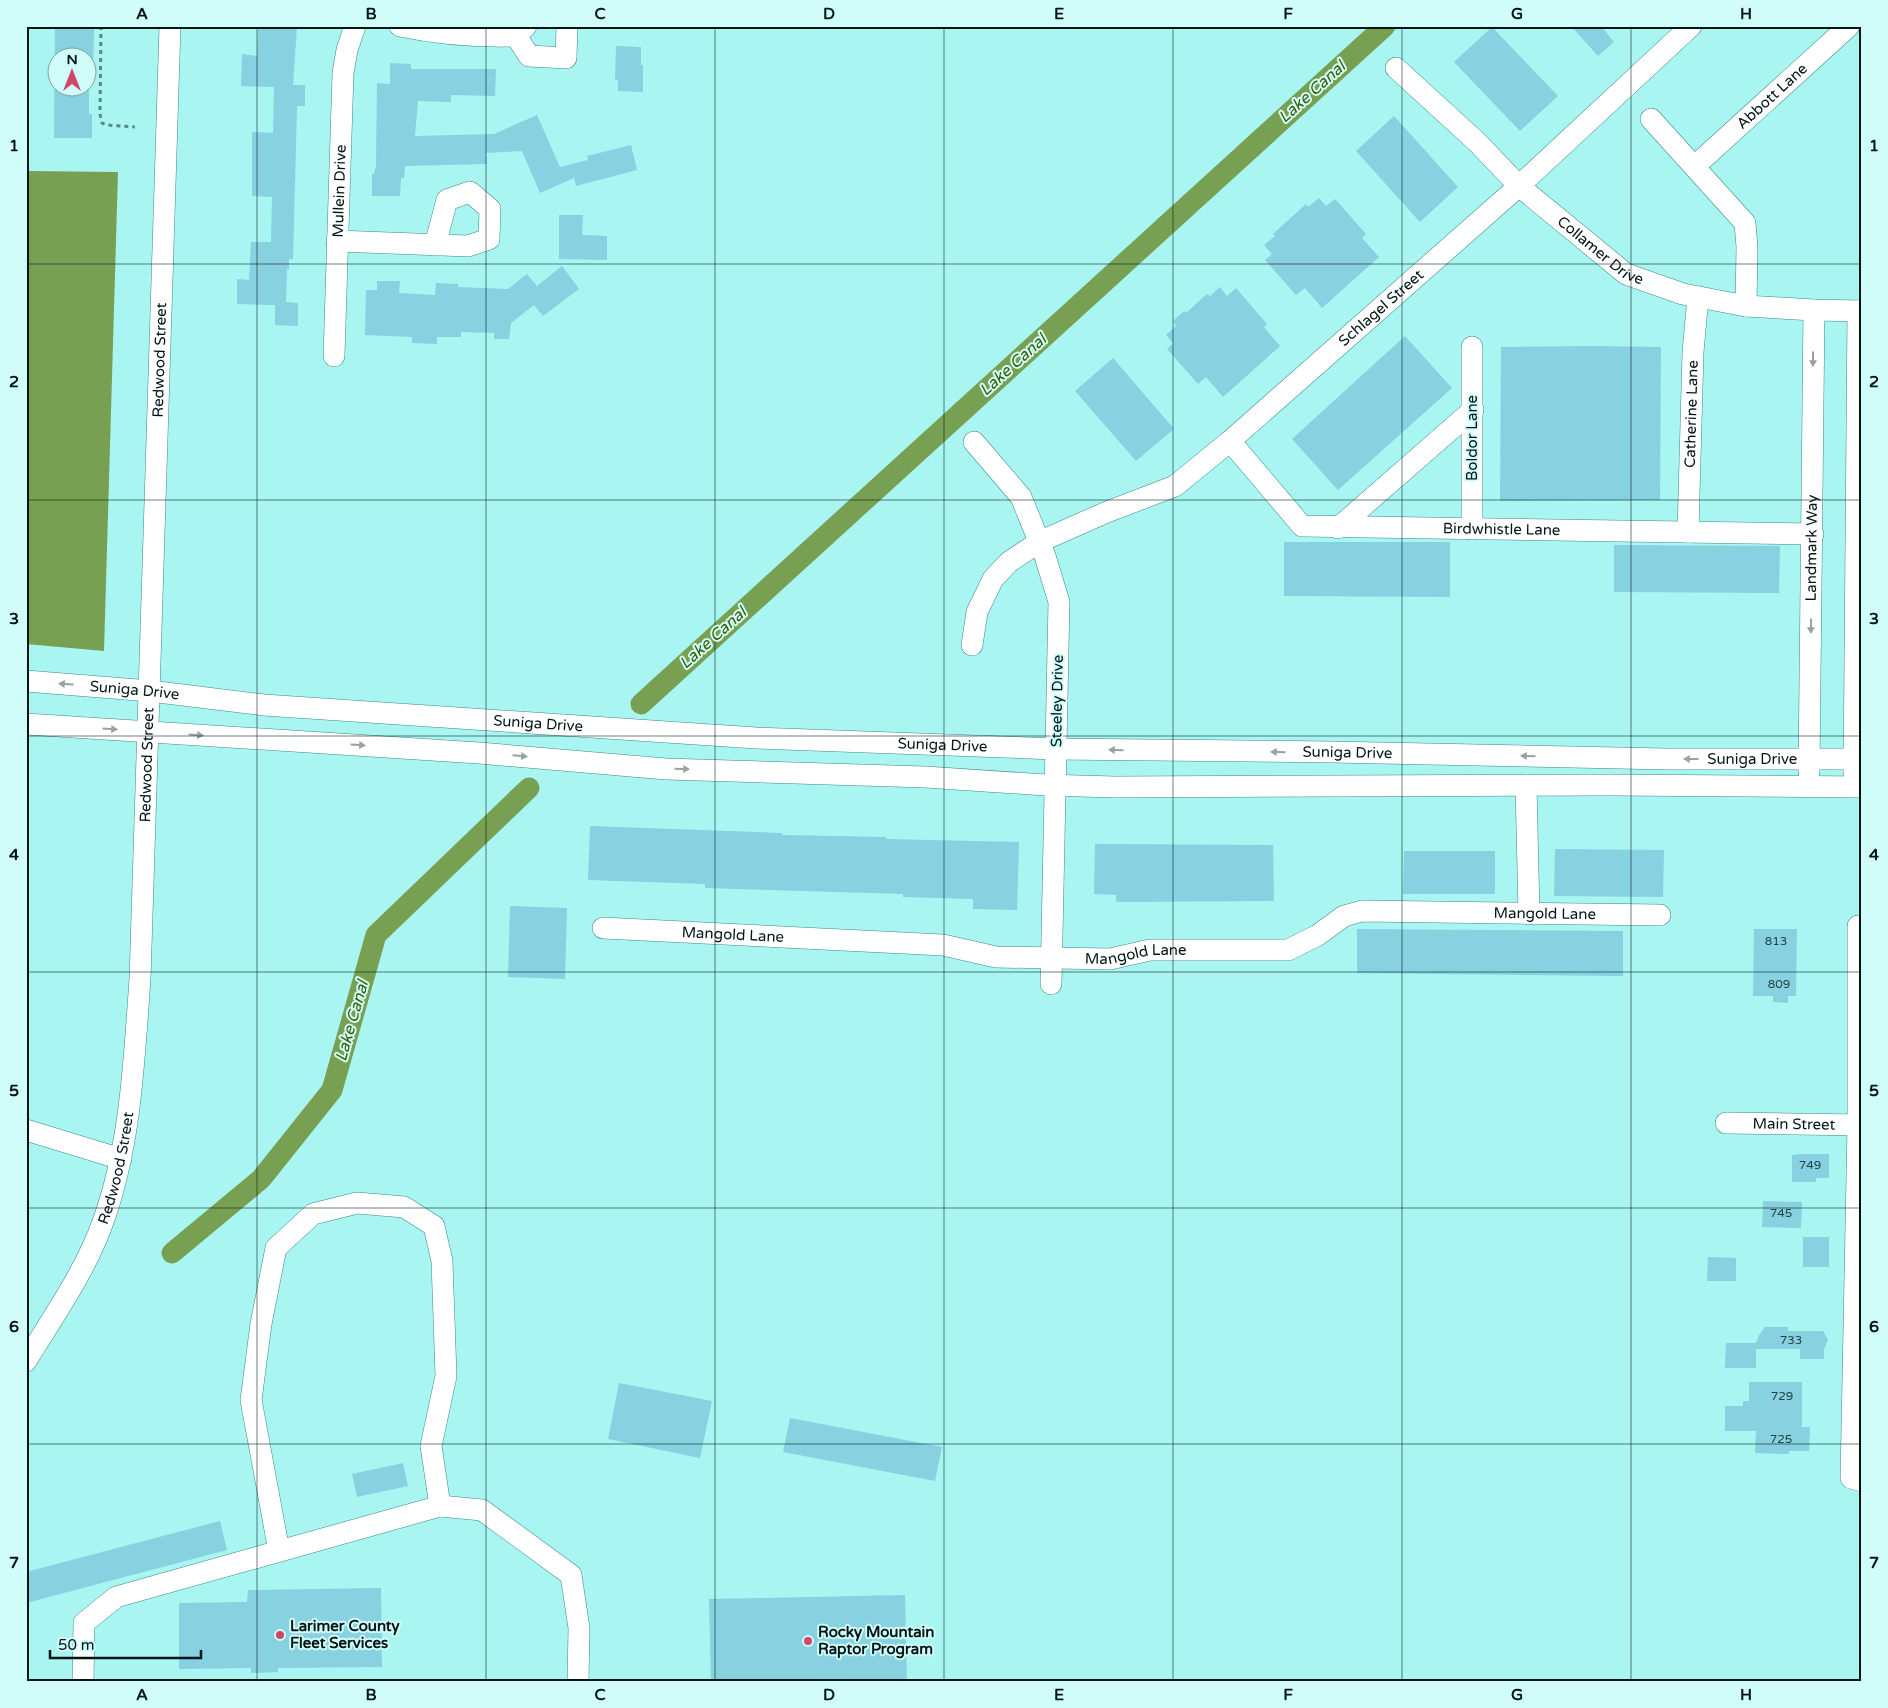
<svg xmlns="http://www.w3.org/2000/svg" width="1888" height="1708" font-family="'Varela Round',sans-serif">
<rect width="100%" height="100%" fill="#a8f5f1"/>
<path fill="#78a052" d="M26 171 118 172 104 651 26 644Z"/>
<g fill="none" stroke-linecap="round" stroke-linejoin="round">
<path stroke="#78a052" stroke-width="21" d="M641 704 1385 26
M172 1253 261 1179 332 1090 376 935 529 788"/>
</g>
<path fill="#87d1e0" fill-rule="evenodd" d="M55 26H94L93 79H89V114H92V138H54ZM58 58H88V88H58Z
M258 26H297L293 85H305V106H297L293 259H289V270L287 269 286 302 298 303V326L275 325V305L237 304V279L249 280 251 242H271L272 197 252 196V132L273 133 274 87 241 86 242 54 257 56Z
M1571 26H1601L1614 42 1598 56Z
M1492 27 1558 96 1520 131 1454 62Z
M616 46 641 47V65H643V92L618 91V80H615Z
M390 63 411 64V69H496L495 96 451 95V102L418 101 415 136 494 134 537 115 560 167 588 160 587 156 631 145 637 170 576 186 574 178 540 193 522 151 486 153 487 164 405 166 404 178H401L400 196H372V174H374L376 165 377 83 390 84Z
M1394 116 1458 187 1420 222 1356 151Z
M1319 198 1326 206 1335 199 1366 234 1362 238 1379 257 1322 308 1305 288 1296 295 1265 260 1272 254 1264 245 1275 236 1273 234 1306 204 1308 207Z
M559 215H583L582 235 607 236V260L559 259Z
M562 266 579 289 543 316 534 305 511 323 509 339H494V333L461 332V337H437V344L412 343V337L365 335 366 290H377V281H400L399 293 435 295 436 283 458 284V287L508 289 527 274 537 286Z
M1220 287 1227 296 1236 288 1267 324 1264 327 1280 346 1223 397 1206 377 1198 384 1167 349 1173 343 1166 335 1176 326 1173 321 1184 311 1186 313 1207 294 1210 296Z
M1405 336 1452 388 1338 490 1292 439Z
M1593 346 1661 347 1660 500 1500 501 1501 347Z
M1113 358 1174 429 1136 461 1075 391Z
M1284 542H1450V597L1284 596Z
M1614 545 1780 546 1779 593 1614 592Z
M590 826 782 833V835L886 837V839L1019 842 1017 910 973 909V899L903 897V894L705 888V884L588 880Z
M1095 844 1273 845 1274 901 1116 902V895L1094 894Z
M1555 849 1664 850 1663 897 1554 896Z
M1404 851H1495V894H1403Z
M510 906 567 908 565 979 508 977Z
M1357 929 1623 931V976L1357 973Z
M1754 929H1797L1796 996H1788V1003L1773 1002V996H1753Z
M1800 1154H1829V1178H1816V1182H1792V1155Z
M1763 1201 1802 1202 1801 1228 1762 1227Z
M1803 1237H1829V1267H1803Z
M1708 1257 1736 1258V1281H1707Z
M1765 1327H1788V1331H1823L1828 1340 1824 1349V1359H1800V1349H1756V1368H1725L1726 1343H1756L1759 1335Z
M1749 1382H1802V1427H1810L1809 1451H1789V1454L1755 1453 1756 1431H1725V1406H1743V1401H1749Z
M619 1383 712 1401 700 1458 608 1439Z
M790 1418 942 1447 935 1481 783 1452Z
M403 1463 408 1486 357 1497 352 1474Z
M220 1521 227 1550 26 1603V1572Z
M381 1588 382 1667 278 1668V1672L251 1673V1668L179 1669V1603L247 1602 248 1590Z
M905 1595 907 1682H711L709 1599Z"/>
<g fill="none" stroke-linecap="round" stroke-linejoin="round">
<g stroke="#3c8a86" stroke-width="22">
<g id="minor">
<path d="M400 26C438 34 477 37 516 36L526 26"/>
<path d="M516 36 529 56 566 58 567 26"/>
<path id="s1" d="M1396 68 1478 143 1519 186 1626 274 1683 294 1746 306 1814 310 1862 311"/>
<path d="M1651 119 1745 223 1747 247 1746 306"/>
<path id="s2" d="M1695 166 1849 26"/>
<path d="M337 241 468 246 489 239 490 209 470 192 447 200 435 245"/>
<path d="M1472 347V529"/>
<path id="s3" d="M334 356 343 73 347 50 355 26"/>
<path id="s4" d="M1230 441 1302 526 1813 534"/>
<path d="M974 442 1021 497 1045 556 1059 602 1051 984"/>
<path d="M1338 528 1473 410"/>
<path id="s5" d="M1688 532 1693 352 1698 297"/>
<path id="s6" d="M972 645 977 612 993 579 1009 562 1039 542 1107 512 1175 486 1230 441 1519 186 1691 26"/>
<path id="s7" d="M26 681 150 691 264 705 756 738 1056 749 1332 752 1666 759H1862"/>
<path d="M26 724 479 753 666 769 925 777 1046 785 1114 787 1611 785 1862 787"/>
<path id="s8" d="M1809 772 1814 310"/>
<path d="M1854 774 1858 311"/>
<path d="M1526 785 1529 914"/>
<path d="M1858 926V1125L1851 1478 1862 1481"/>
<path id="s9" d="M603 928 943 945 996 957 1110 959 1150 950H1288L1318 935 1344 916 1362 911 1660 915"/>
<path id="s10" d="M1726 1123 1862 1125"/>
<path d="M26 1130 121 1159"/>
<path id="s11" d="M26 1361C53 1317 85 1272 103 1222 131 1144 134 1060 140 979L170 26"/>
<path d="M279 1551 251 1400 261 1324 276 1248 313 1214 357 1203 404 1207 434 1226 442 1261 446 1376 431 1446 440 1506"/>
<path d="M83 1682 84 1623 116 1597 440 1506 482 1510 571 1575 579 1628 578 1682"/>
</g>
</g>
<path stroke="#578a87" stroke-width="3" stroke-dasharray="4 4" stroke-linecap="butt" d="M101 26 100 114 102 123 107 125 135 127"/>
<use href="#minor" stroke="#fff" stroke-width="21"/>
</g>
<defs><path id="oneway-solid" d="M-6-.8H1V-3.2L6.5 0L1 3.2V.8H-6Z" transform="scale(1.25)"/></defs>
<g fill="#99a1a1">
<use href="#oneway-solid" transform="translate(1813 359) rotate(90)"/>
<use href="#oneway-solid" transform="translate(1811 626) rotate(91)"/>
<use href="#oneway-solid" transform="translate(66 684) rotate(-176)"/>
<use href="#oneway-solid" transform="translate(110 729) rotate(3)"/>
<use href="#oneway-solid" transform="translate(196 735) rotate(4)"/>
<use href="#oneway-solid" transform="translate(358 745) rotate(3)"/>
<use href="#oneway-solid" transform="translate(1116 750) rotate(-179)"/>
<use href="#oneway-solid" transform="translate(1278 752) rotate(-179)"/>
<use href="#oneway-solid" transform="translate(520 756) rotate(5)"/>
<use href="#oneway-solid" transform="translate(1528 756) rotate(-179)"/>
<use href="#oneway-solid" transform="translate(1691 759) rotate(-180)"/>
<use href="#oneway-solid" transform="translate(682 769) rotate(2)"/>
</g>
<path fill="none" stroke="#001514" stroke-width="1" stroke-opacity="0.55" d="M257 26V1682M486 26V1682M715 26V1682M944 26V1682M1173 26V1682M1402 26V1682M1631 26V1682M26 264H1862M26 500H1862M26 736H1862M26 972H1862M26 1208H1862M26 1444H1862"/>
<g fill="#d44465" stroke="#d0fcf9" stroke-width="2">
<circle cx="280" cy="1635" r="5"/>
<circle cx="808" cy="1641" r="5"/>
</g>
<g text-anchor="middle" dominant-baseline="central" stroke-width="4" stroke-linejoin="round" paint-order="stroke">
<g font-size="12" fill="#224447">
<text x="1776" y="941">813</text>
<text x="1779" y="984">809</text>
<text x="1810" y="1165">749</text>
<text x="1781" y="1213">745</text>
<text x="1791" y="1340">733</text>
<text x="1782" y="1396">729</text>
<text x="1781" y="1439">725</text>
</g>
<g font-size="15" fill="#001514" stroke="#d0fcf9">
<text stroke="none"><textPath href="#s2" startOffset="104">Abbott Lane</textPath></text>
<text stroke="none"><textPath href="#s3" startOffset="165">Mullein Drive</textPath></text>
<text stroke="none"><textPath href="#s1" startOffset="275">Collamer Drive</textPath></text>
<text stroke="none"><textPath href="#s6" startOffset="549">Schlagel Street</textPath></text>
<text stroke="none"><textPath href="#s11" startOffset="1025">Redwood Street</textPath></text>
<text stroke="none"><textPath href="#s5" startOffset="118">Catherine Lane</textPath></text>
<text transform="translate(1472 438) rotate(-90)">Boldor Lane</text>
<text stroke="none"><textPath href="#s4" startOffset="311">Birdwhistle Lane</textPath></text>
<text stroke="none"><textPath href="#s8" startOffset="224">Landmark Way</textPath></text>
<text stroke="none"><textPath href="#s7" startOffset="109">Suniga Drive</textPath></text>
<text transform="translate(1057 701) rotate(-89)">Steeley Drive</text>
<text stroke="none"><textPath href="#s7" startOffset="514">Suniga Drive</textPath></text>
<text stroke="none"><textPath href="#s7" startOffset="919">Suniga Drive</textPath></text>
<text stroke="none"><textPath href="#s7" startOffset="1324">Suniga Drive</textPath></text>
<text stroke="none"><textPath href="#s7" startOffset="1729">Suniga Drive</textPath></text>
<text stroke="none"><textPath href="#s11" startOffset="620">Redwood Street</textPath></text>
<text stroke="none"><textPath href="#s9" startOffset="955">Mangold Lane</textPath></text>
<text stroke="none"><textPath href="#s9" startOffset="130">Mangold Lane</textPath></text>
<text stroke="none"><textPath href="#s9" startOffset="535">Mangold Lane</textPath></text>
<text stroke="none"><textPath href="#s10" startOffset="68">Main Street</textPath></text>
<text stroke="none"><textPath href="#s11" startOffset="215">Redwood Street</textPath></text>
</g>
<g font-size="15" font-weight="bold" fill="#001514" stroke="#d0fcf9" text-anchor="start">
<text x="290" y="1626">Larimer County<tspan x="290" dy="17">Fleet Services</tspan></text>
<text x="818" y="1632">Rocky Mountain<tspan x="818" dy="17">Raptor Program</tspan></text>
</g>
<g font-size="16" font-style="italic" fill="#375b00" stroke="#d0fcf9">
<text transform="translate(1312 92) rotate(-42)">Lake Canal</text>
<text transform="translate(1013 365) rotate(-42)">Lake Canal</text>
<text transform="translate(713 638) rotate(-42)">Lake Canal</text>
<text transform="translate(352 1021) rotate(-74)">Lake Canal</text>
</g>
</g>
<rect width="1888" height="1708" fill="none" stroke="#d0fcf9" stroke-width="55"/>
<g transform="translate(72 72)"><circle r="24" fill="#d0fcf9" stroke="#7da09d"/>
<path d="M0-4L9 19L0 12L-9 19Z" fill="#d44465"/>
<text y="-8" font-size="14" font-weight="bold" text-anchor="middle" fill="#001514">N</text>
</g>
<path d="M50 1650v8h151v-8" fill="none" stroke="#001514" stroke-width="2.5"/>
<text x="58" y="1650" font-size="15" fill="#001514" stroke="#d0fcf9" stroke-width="4" paint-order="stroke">50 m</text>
<rect x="28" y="28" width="1832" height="1652" fill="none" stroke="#001514" stroke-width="2"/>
<g font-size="16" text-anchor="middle" font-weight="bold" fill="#001514">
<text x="142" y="19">A</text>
<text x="371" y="19">B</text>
<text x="600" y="19">C</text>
<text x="829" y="19">D</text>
<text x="1059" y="19">E</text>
<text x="1288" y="19">F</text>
<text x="1517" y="19">G</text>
<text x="1746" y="19">H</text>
<text x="14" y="151">1</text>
<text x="1874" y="151">1</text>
<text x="14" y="387">2</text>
<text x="1874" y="387">2</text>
<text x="14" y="624">3</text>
<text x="1874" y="624">3</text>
<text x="14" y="860">4</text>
<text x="1874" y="860">4</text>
<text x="14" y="1096">5</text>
<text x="1874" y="1096">5</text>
<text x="14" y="1332">6</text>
<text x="1874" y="1332">6</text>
<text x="14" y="1568">7</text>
<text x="1874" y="1568">7</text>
<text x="142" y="1700">A</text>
<text x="371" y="1700">B</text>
<text x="600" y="1700">C</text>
<text x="829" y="1700">D</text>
<text x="1059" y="1700">E</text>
<text x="1288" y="1700">F</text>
<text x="1517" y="1700">G</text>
<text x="1746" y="1700">H</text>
</g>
</svg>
